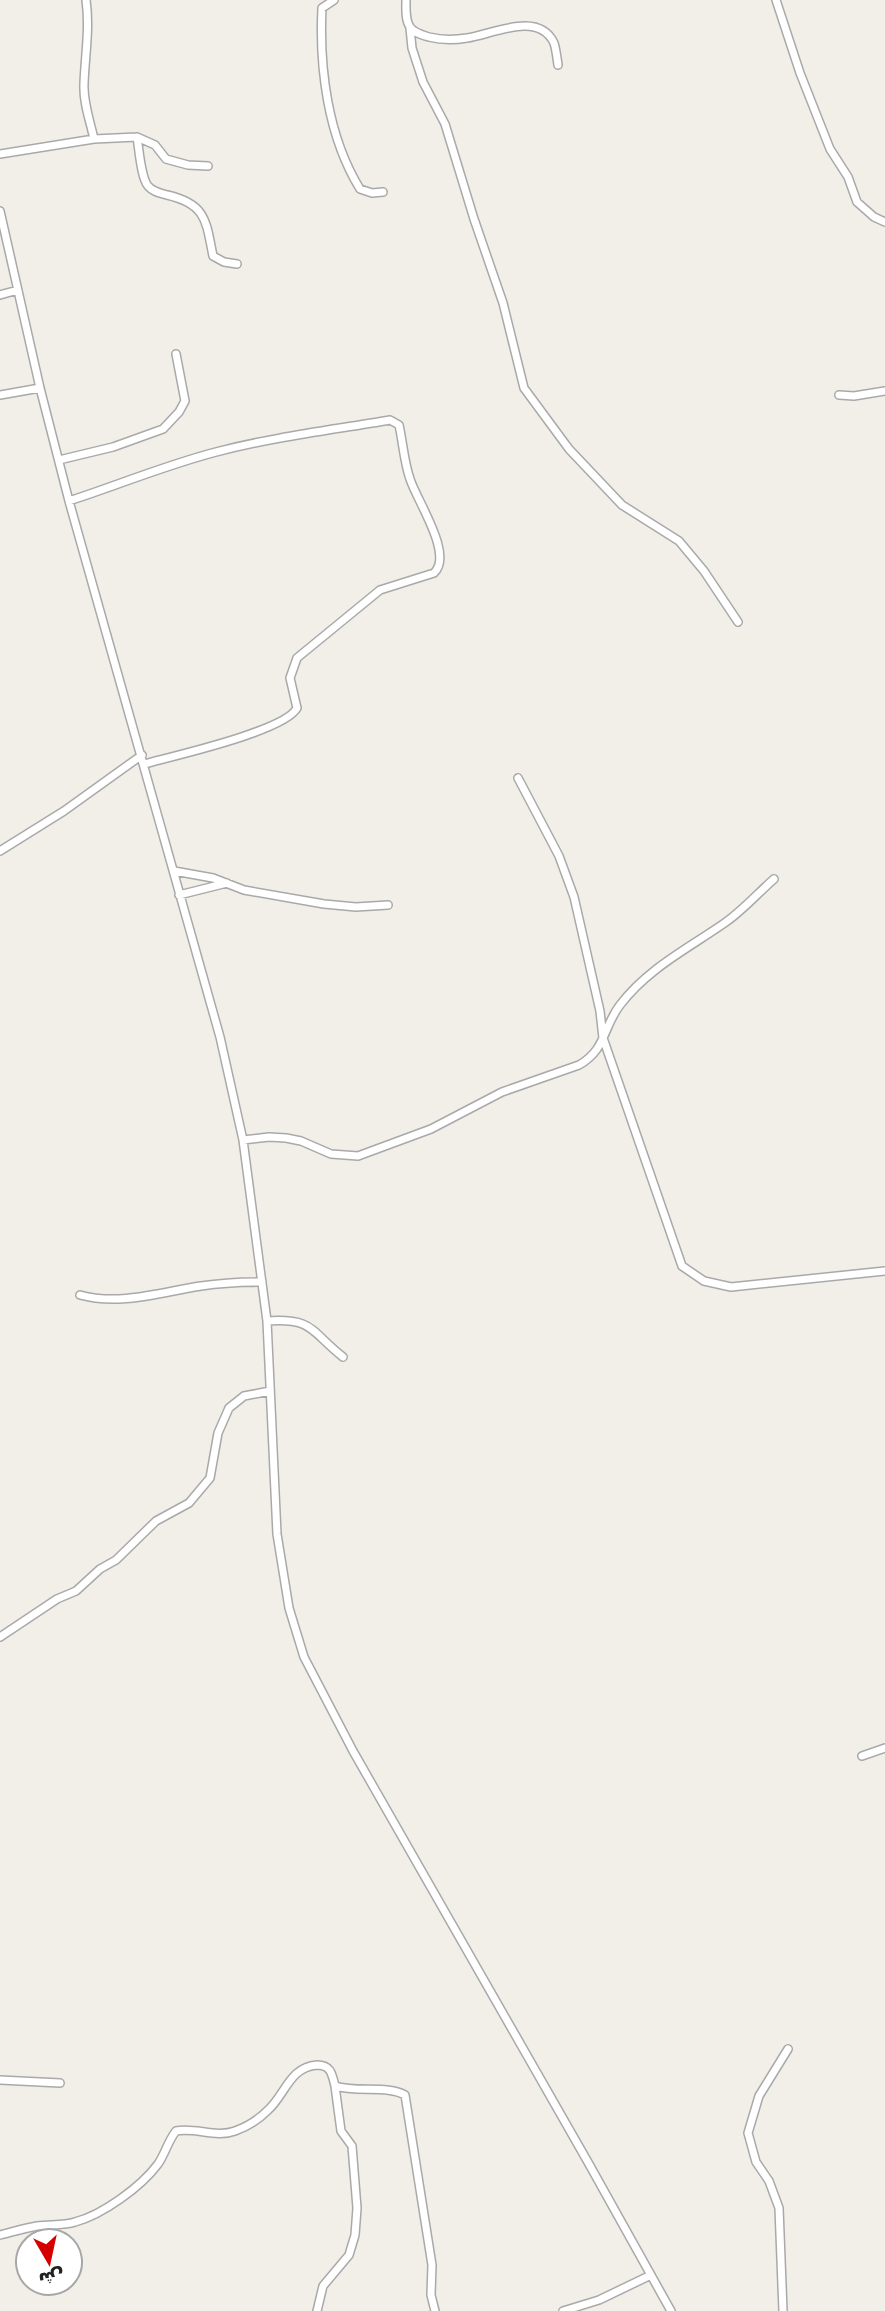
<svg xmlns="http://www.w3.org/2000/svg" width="885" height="2311" font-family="'DejaVu Sans',Cairo,sans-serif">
<rect width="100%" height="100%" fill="#f2efe9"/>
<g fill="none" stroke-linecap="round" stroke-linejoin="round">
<g stroke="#a9a9a9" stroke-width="10">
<path id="minor" d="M86 0C90 29 85 55 84 84 83 102 90 121 94 139
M334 0 322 8C319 69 328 137 360 189L372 193 383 192
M406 0C406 8 405 20 410 27 414 33 422 35 429 37 441 40 455 40 467 38 491 35 538 10 554 43 556 49 557 58 558 65
M776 0 800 73 830 149 848 177 857 202 874 217 885 222
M410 28 412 48 423 82 445 124 474 219 503 303 524 388 569 449 622 505 679 541 704 571 738 622
M137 137C139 149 141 178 148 186 153 192 160 193 167 195 207 204 206 222 213 256L224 262 237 264
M0 154 94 139 137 137 155 145 166 159 188 165 208 166
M0 211 40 388 69 501 220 1037 243 1140 267 1321 277 1534 289 1608 304 1657 353 1751 589 2164 671 2311
M0 295 18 290
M0 395 40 388
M839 395 854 396 885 391
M59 460 113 447 163 429 179 412 185 401 176 354
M69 501C118 485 166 465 216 452 273 437 332 430 390 420L399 425C403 443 404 462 410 479 417 501 454 555 434 573L380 590 297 658 290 678 297 708C285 731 173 756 144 764
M518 778 559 856 574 897 600 1011 603 1038 682 1266 704 1281 731 1287 885 1271
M0 851 64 811 142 755
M174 871 213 878 244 890 324 904 356 907 388 905
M179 895 227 883
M243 1140 269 1137 286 1138 301 1141 331 1154 358 1156 431 1129 502 1092 579 1065C606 1050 603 1027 620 1005 648 968 689 948 726 922 743 910 758 893 774 879
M80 1295C120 1306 161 1292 201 1286 221 1283 241 1282 262 1282
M267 1321C314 1318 310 1331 343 1357
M0 1637 57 1599 76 1591 100 1569 116 1560 156 1521 189 1503 210 1478 218 1433 229 1408 244 1396 270 1391
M862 1756 885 1748
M0 2080 60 2083
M0 2235C12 2232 25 2228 37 2226 49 2224 63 2226 75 2222 102 2215 141 2187 158 2164 165 2154 168 2141 176 2131 195 2127 216 2138 235 2131 246 2127 259 2119 267 2111 285 2096 289 2067 317 2065 331 2065 332 2074 335 2086 357 2093 388 2085 405 2095L432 2265 431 2295 435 2311
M317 2311 323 2286 349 2255 355 2235 357 2208 352 2146 341 2131 335 2086
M563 2311 599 2300 651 2275
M783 2311 779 2208 769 2181 756 2162 748 2133 759 2096 788 2049"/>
</g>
<use href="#minor" stroke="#fff" stroke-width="7"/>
</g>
<g transform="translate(49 2262) rotate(171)"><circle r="33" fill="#ffffff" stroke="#a7a7a7" stroke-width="2"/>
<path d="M0-5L12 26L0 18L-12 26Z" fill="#d40000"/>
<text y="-10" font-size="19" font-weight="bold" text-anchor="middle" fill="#222222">ش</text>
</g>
</svg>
